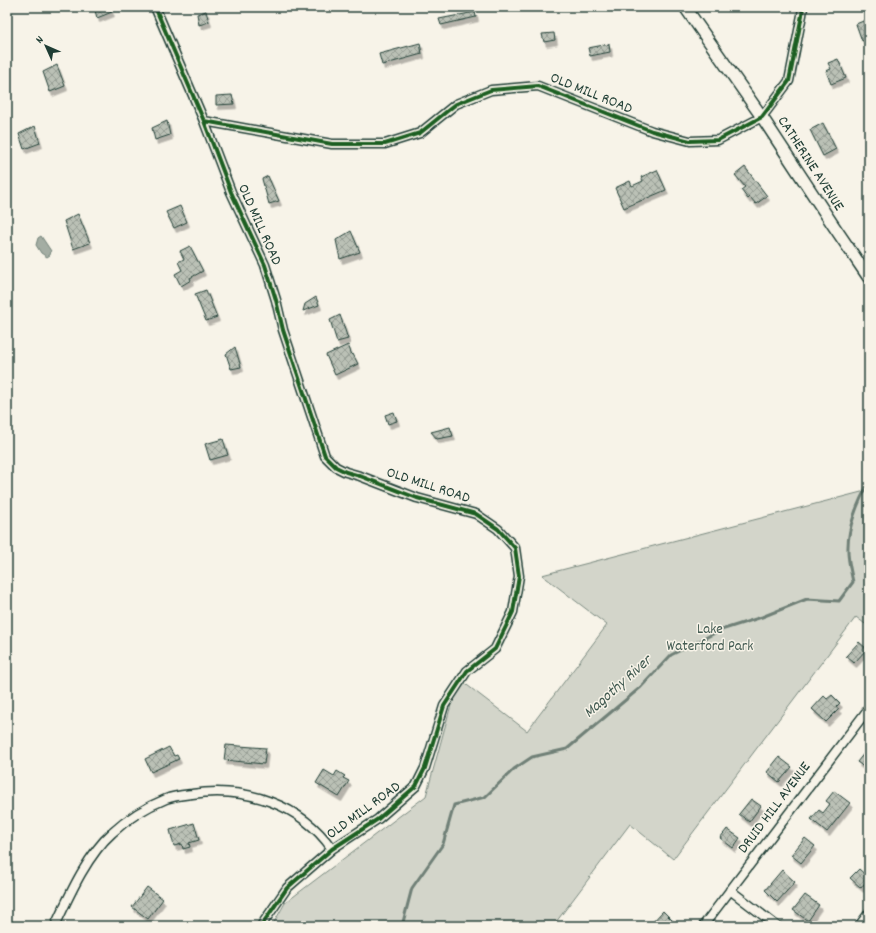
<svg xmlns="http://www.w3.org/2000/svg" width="876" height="933" font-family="Dekko,sans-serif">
<defs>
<pattern id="building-cross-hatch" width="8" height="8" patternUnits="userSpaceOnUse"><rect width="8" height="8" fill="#bbc1b6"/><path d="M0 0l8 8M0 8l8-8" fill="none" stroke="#979e95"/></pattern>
<filter id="shadow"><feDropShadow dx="2.5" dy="4.5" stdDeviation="0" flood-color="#0004"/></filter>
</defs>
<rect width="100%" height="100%" fill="#f7f3e8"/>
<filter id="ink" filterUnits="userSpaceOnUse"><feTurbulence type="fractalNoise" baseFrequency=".025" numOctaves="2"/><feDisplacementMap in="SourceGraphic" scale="8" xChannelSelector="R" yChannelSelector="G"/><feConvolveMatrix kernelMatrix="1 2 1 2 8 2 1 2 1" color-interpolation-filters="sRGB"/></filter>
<g filter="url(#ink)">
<path fill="#d3d5ca" stroke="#79897f" d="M869 490V627L856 617 673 859 630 824 553 926H272L285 903 426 796 454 694 463 682 527 731 607 625 542 575Z"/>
<path fill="#a4ada3" stroke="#6f8077" d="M41 236 51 251 50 255 47 257 41 253 36 245 38 238Z"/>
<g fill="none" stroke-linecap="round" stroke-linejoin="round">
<path stroke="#6f8077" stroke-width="3" d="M402 926 412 888 443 844 454 805 485 797 514 769 532 757 567 749 641 687 671 655 721 630 762 617 807 599 839 601 853 582C851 572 848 561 848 551 847 529 858 501 869 483"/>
</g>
<path fill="url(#building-cross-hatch)" stroke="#1f3d34" filter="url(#shadow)" d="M94 7H109L112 12 97 18Z
M206 11 209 22 199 25 197 14Z
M475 12 476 17 441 25 439 19Z
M868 19 869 38 862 41 856 24Z
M554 33 555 40 544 42 542 34Z
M420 43 422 54 382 65 379 54Z
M609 44 610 52 590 56 588 48Z
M838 59 846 78 831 84 826 71 831 69 828 63Z
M57 65 65 86 50 92 43 72Z
M232 95 234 104 216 105V96Z
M167 121 170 135 155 140 152 128Z
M823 123 836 149 823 156 810 130Z
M35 126 40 143 24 149 19 134Z
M745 167 767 196 756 204 750 197 748 199 741 190 745 187 735 175Z
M657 170 666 190 624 208 615 188 630 181 632 186 643 181 641 177Z
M268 176 279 201 269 204 262 179Z
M180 206 187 222 174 228 166 212Z
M78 214 90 243 73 249 64 221Z
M351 231 360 252 340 259 336 240Z
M190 246 203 271 190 278 191 280 181 286 175 274 182 270 178 262 184 259 180 251Z
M206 290 217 317 206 321 195 294Z
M316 297 319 305 303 311 305 304Z
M340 315 348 339 337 342 330 320Z
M348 345 352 355 353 354 358 364 335 375 326 355Z
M235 347 241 367 231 369 226 354Z
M394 412 397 421 388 424 385 415Z
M450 427 453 436 437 439 431 432Z
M223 439 228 455 210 460 205 444Z
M859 642 867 649 854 663 846 656Z
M832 695 840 703 836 707 839 709 826 722 812 709 824 696 827 699Z
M226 745 266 748 264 764 224 760Z
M169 747 174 756 177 755 179 759 151 772 145 759Z
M869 747V771L857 762Z
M779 757 792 767 779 782 767 772Z
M324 770 334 776 337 771 345 776 343 778 349 781 339 797 316 783Z
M834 791 850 803 827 832 811 819 819 810 823 813 830 804 826 801Z
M751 799 761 806 749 822 739 814Z
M194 823 199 840 189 843 190 847 183 849 182 844 174 846 170 830Z
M727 829 740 838 733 848 720 838Z
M805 838 815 846 801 863 791 855Z
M859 869 869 878 861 888 850 878Z
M782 870 795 882 777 902 765 890Z
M147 887 163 899 148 919 132 907Z
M805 895 819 905 808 921 793 910Z
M663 911 673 921 668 926H649Z"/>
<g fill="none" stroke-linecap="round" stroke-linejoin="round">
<g stroke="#1f3d34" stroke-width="11">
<path id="street" d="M155 7 204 121 231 192 265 265 276 300 283 330 325 456 336 467 346 472 360 476 417 498 476 514 498 529 515 548 519 576 513 612 495 649 467 671 444 706 425 768 416 786 378 819 332 849 287 888 261 926
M204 121 332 144H385L420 133 456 104 491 90 538 86 652 131 690 141 718 140 762 117 789 81 802 15 803 7
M730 890 777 926
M55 926C69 896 87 855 112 833 127 819 146 807 166 799 174 796 184 795 192 794 245 786 301 804 332 849
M703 926 869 708
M859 926 869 913"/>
</g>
<g stroke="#1f3d34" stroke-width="14">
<path id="secondary" d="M685 7 762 117 833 225 869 278"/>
</g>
<use href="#street" stroke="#f7f3e8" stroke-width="8"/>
<use href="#secondary" stroke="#f7f3e8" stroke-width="11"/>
<g stroke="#f7f3e8" stroke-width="6">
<path id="cycleway" d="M155 7 204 121 231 192 265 265 276 300 283 330 325 456 336 467 346 472 360 476 417 498 476 514 498 529 515 548 519 576 513 612 495 649 467 671 444 706 425 768 416 786 378 819 332 849 287 888 261 926
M204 121 332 144H385L420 133 456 104 491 90 538 86 652 131 690 141 718 140 762 117 789 81 802 15 803 7"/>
</g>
<use href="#cycleway" stroke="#1b5e20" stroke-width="4"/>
</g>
</g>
<g text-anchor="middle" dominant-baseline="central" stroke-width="3" stroke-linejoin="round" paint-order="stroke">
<g font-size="15" fill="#1f3d34" stroke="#f7f3e8">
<text transform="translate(591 94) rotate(22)">OLD MILL ROAD</text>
<text transform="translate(810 164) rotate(57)">CATHERINE AVENUE</text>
<text transform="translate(259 225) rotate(66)">OLD MILL ROAD</text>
<text transform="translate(428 486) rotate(18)">OLD MILL ROAD</text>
<text transform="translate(775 808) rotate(-53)">DRUID HILL AVENUE</text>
<text transform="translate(364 811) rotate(-36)">OLD MILL ROAD</text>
</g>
<g font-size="15" fill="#435b52" stroke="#f7f3e8">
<text x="710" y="630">Lake<tspan x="710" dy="17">Waterford Park</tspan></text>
</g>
<g font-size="16" font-style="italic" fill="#405950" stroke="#f7f3e8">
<text transform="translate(618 687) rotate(-42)">Magothy River</text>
</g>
</g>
<rect width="876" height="933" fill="none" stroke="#f7f3e8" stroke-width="24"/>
<rect x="12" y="12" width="852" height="909" fill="none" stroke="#1f3d34" stroke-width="1.5" filter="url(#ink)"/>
<g transform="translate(46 46) rotate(315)" stroke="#f7f3e8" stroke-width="3" paint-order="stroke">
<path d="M0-3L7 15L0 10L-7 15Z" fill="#1f3d34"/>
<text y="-6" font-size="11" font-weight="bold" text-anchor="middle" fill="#1f3d34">N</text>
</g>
</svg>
